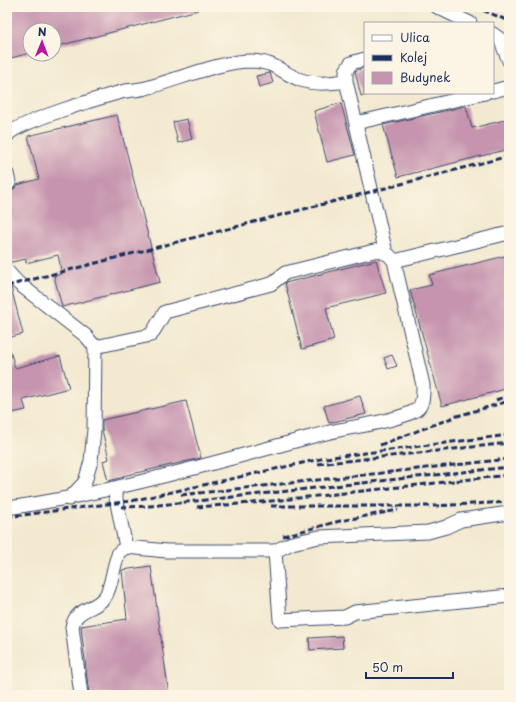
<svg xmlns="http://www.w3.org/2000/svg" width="516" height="702" font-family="'Playpen Sans',sans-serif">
<rect width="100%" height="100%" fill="#fcf5e5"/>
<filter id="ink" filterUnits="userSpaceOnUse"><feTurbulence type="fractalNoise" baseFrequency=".025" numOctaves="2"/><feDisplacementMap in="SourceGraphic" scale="8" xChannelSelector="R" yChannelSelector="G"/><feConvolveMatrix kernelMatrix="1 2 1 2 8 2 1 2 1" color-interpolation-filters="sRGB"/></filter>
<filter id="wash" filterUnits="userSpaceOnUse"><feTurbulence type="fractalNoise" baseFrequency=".012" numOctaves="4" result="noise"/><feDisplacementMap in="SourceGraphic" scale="16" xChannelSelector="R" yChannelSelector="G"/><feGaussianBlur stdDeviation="0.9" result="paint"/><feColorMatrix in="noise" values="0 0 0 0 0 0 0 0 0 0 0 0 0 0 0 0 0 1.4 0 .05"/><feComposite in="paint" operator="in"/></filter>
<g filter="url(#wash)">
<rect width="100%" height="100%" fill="#f3e9d0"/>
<g id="blocks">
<path fill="#c694af" d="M7 7H197L198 10 54 47V30H30V53L7 59Z
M365 67V95L361 96 355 71Z
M270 73 273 83 259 87 256 76Z
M341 103 355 155 327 162 314 111Z
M466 106 472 128 509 119V149L398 177 383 125Z
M117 115 160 282 62 307 54 276 62 274 58 255 26 263V259L7 263V191L14 189 17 185 39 179 28 136Z
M187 119 192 139 178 143 173 122Z
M509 255V388L442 406 410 290 432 285 429 275Z
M376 260 386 293 326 308 334 340 302 349 285 283Z
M8 284 11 287 23 334 7 338Z
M10 350 15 368 60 356 69 388 23 400 26 410 7 414V351Z
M392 355 397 366 388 369 384 358Z
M360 396 366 414 329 423 324 406Z
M186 401 201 458 123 476 124 477 108 481 103 461 109 459 102 430V420Z
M151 566 169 695H89L81 626 127 619 122 570Z
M342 636 343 648 310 650 309 638Z"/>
</g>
</g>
<g filter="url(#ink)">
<use href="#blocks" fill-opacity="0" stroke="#3b4b6f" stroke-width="1"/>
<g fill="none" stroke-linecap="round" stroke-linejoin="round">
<g stroke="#3b4b6f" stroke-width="15">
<path id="minor" d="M437 7 470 23
M493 34 500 39 509 61
M365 59 351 63 346 71V81L386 253
M493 91 509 87
M356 123 485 93
M7 136C13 123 106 96 125 91 132 90 139 90 146 88 177 80 220 61 251 61 277 62 281 73 301 80 316 85 332 83 346 81
M7 174 9 183
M394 261 509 233
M7 271 18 283 86 336 95 347 94 430 91 461 85 482 69 499
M114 489 126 547
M7 508C114 493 218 461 322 434 347 427 396 422 416 410 424 405 423 393 423 385L394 261 389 255 378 250 285 273 271 284 165 312 151 335 95 347
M275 551 280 620 345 617 355 612 509 596
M81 695 72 627C76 607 94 611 105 597 111 589 113 568 117 558L119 552 126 547 167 551H275L292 543 319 537 428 532 446 527 461 520 509 513"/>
</g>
<use href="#minor" stroke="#fff" stroke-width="13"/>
<path stroke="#1b2f5e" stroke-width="3" stroke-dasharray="6 3" stroke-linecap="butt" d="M475 7 509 21
M7 286 509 156
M496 400 509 395
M380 445 457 416 509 401
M318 464 509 443
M181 495 509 459
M271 506H434L509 502
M121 507 150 506 509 467
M197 507 253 503 509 475
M7 517 131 501 325 458 509 435
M283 536 340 521 398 510"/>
</g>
</g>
<rect width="516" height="702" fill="none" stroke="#fcf5e5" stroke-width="24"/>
<rect x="364" y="22" width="130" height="72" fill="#fcf5e5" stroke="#a2a6af"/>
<rect x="372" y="35" width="20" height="6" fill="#ffffff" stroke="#a2a6af"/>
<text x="400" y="42" font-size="12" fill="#1b2f5e">Ulica</text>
<rect x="372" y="55" width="20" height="6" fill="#1b2f5e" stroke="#a2a6af"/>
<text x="400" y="62" font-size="12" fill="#1b2f5e">Kolej</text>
<rect x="372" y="72" width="20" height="12" fill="#c694af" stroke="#a2a6af"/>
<text x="400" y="82" font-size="12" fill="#1b2f5e">Budynek</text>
<g transform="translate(42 42) rotate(1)"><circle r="19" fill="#fcf5e5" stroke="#a2a6af"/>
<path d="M0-3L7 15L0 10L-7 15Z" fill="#b5179e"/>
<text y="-6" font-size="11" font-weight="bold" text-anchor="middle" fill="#1b2f5e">N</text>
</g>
<path d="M366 672v6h87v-6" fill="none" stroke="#1b2f5e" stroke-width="2"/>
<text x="372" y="672" font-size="12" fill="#1b2f5e" stroke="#fcf5e5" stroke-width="3" paint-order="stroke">50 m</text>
</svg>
